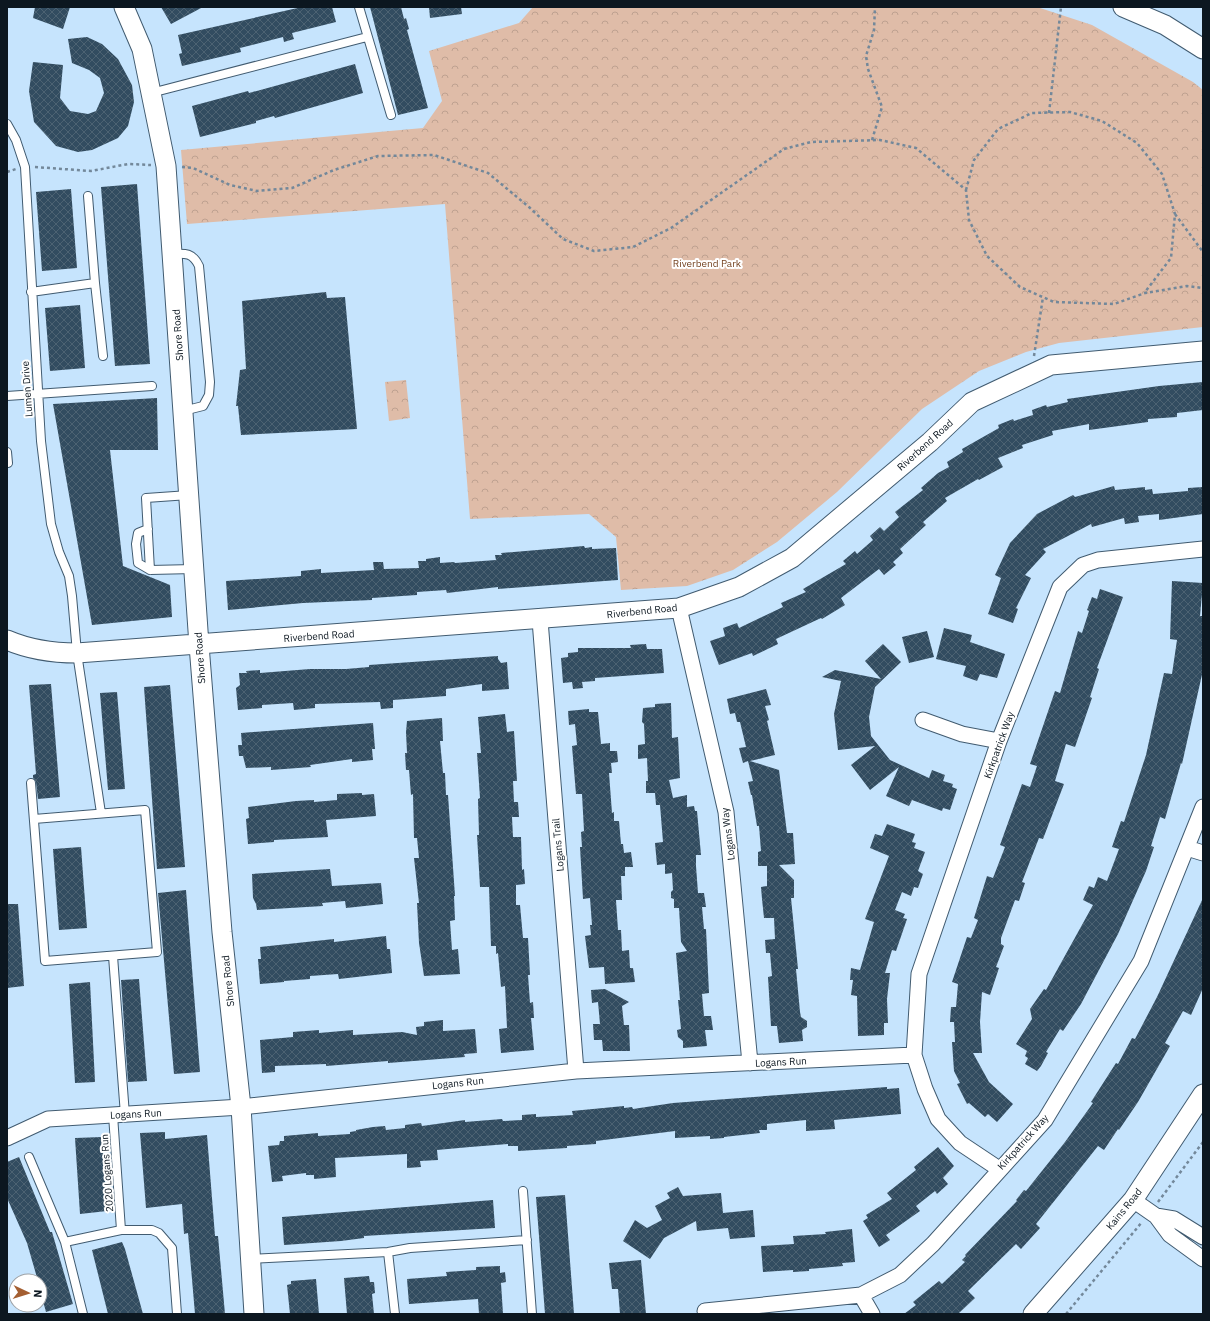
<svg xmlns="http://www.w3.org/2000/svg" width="1210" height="1321" font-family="'IBM Plex Sans',sans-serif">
<defs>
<pattern id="park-crowns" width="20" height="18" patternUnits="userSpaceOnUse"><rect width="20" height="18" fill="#dfbca8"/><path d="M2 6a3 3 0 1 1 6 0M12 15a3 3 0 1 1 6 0" fill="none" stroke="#bea190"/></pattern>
<pattern id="building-cross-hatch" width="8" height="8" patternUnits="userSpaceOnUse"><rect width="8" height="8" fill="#324c60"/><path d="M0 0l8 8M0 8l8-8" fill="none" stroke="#4c6272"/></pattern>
</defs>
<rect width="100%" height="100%" fill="#c6e4fd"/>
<path fill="url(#park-crowns)" d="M533 7H1037L1092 25 1193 82 1203 90V327L1059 343 1026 352 979 371 922 409 837 492 777 542 733 570 687 586 621 590 616 537 589 514 470 519 445 204 187 224 181 150 423 128 442 101 429 51 519 23Z
M406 380 410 418 389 421 385 382Z"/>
<path fill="url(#building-cross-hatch)" d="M35 7H70L63 29 33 18Z
M161 7H203L171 24Z
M302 7H332L336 22 292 33 294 39 284 42 283 37 240 48 241 52 182 66 179 54 182 53 178 35Z
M370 7H401L404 19 406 18 409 29 407 30 428 108 398 115Z
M429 7H461L462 14 430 18Z
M87 37 102 44 118 59 132 85 134 102 128 126 118 138 92 150 78 152 56 146 34 122 29 91 33 62 63 65 60 98 70 111 88 114 96 111 104 93 100 78 89 70 72 63 68 39Z
M355 64 363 93 275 118 274 116 256 121V123L200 137 192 106 248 91 249 93Z
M137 184 150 364 115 366 101 187Z
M71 189 77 268 42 271 36 192Z
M326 292 327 298 345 297 357 429 241 435 238 406H236L240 370 246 369 242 301Z
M80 305 85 368 50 371 45 308Z
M1203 382V410L1177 413V417L1148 419V422L1089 430V424L1052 431 1053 435 1022 445 1023 448 998 458 1003 467 979 480 978 479 945 498 947 501 923 522 926 525 900 549 903 553 893 562 896 565 884 575 879 569 841 598 845 605 822 619 821 618 776 639 778 644 753 656 752 653 719 665 710 641 725 636 723 628 737 623 739 628 783 607 781 603 806 592 803 589 846 564 843 561 855 551 857 554 873 540 870 536 880 527 884 531 899 517 895 512 923 490 921 488 938 473 949 467 947 462 963 452 962 449 999 428 998 425 1013 419 1014 421 1033 415 1032 410 1046 405 1047 407 1068 402 1067 399 1159 386Z
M157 398 158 450H110L123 566 170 585 172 617 92 625 53 404Z
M1114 486 1115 490 1145 487V490L1152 489 1153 494 1188 491V488L1203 487V514L1159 520V514L1138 516 1139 522 1125 524 1124 518 1092 527 1091 524 1043 549 1046 552 1025 575 1031 578 1016 608 1018 609 1013 623 988 614 1001 578 995 575 1010 543 1037 514 1073 495 1075 497Z
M584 546 585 548 592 547V549L616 548 618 580 498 589V587L447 593 446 590 417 592V595L372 598V600L303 603 228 610 226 581 301 576V571L321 569V573L374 570 373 562H383L384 569 419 568 418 561H426V559L440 557V563L454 562 455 563 496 560 495 555H502L501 553Z
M1172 581 1203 583 1200 616H1203V670L1182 764 1181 763 1165 819 1160 817 1151 846 1154 847 1146 871 1118 934 1081 1004 1063 1031 1060 1029 1046 1052 1048 1053 1041 1066 1037 1071 1025 1064 1028 1058 1025 1056 1027 1051 1016 1044 1032 1019 1030 1009 1044 989 1046 990 1093 905 1083 900 1089 886 1094 888 1098 877 1107 881 1119 849 1112 847 1121 821 1124 822 1146 755 1164 673 1172 674 1177 640 1170 639Z
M1100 589 1123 597 1097 668 1099 669 1090 697 1092 698 1075 747 1066 744 1055 781 1064 784 1043 839 1039 838 1022 882 1025 883 1019 901 1015 900 1001 938V944L1004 946 996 967 999 968 990 995 982 992 980 1022 982 1053H973L989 1082 1013 1104 997 1122 988 1114 985 1117 969 1103 967 1104 957 1084 960 1083 954 1071 952 1042H955L954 1022H950L951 1007H956L958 984 952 982 967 937 971 938 978 920 974 918 987 876 993 878 1005 847 1000 845 1022 784 1030 787 1037 766 1030 764 1055 691 1060 693 1078 631 1082 633 1089 611 1087 610 1092 597 1097 599Z
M944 628 972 635 970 642 1005 654 997 678 980 674 977 681 963 676 966 666 936 659Z
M927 631 934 657 909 663 902 637Z
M646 644 647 649H662L664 673 595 678V681L582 682 583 688 573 689 572 682 563 683 561 658 568 657V653L578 652V648H631L630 645Z
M883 644 901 662 875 687 869 717 871 736 890 760 929 778 932 770 945 775 943 781 953 784 952 787 957 789 950 810 943 808 942 811 912 800 909 806 886 796 899 767 870 790 851 765 875 746 838 750 834 714 841 681 822 677 835 670 881 679 865 661Z
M498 656V659L501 663 507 662 509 689 482 691V684L446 689V696L393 700V708L381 709 380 702 315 704V708L294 710 293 703 262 705V708L238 710 236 688 240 685 239 673H247L246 671 260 670V673L310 669H346L369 667V665Z
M51 684 60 797 38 799 36 782 33 778V775L36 774 29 685Z
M170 685 185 867 157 869 144 687Z
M766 689 771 705 765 706 769 720 767 721 775 755 750 761 779 770 787 833H793L795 864 779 865 794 880V898H791L798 969H796L800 1012 801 1017 807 1021V1027L802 1030 803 1041 779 1043 777 1026H771L768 977 772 976 770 953H766L765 940 775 939 774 918H764L762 899 761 887 767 886V866H758V852L761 851 759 826H757L752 795H751L748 782 753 781 748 761 743 763 739 748 746 747 740 722H737L735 713 730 714 727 699Z
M117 692 125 789 108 790 100 693Z
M671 703 672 738 678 737 680 778 669 780 673 798 687 795V807L694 806 695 811H697L701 855H696V866L698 893H704L706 907H702L704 929H706L709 993 702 994 704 1016H711L713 1030H705L707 1046 683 1048V1041L678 1037 677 1030 681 1029 678 1000H680L676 953 687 951 681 942 679 908H674V899L671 898V892L673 890 672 873 665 874V864L657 865 655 843 663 842 660 805H656L655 793H646V781H648L647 758 638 759V745L645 744 644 724 642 722 643 708 655 707V704Z
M589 709V712H598L601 744 610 743V751H617L618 762 611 763 612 773H609L612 813 614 812V821H619L621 844H623L624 853 631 852 633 867H625V876H621L622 900H616L618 930H621L622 951 629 950 630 968H633L635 982 605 984 604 967 589 968 585 936 591 935 590 925H592L590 898 583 899 580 847H582L581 832 584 831 582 794H576L572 746 577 745 575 724 569 725 568 711Z
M505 714 507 732 514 731 517 781H513L514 802H518L519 817H512L513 837H521L522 870 524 869 525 884 516 885V905H520L523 938H528L530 975H528L530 1003 533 1002 534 1018H531L534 1050 501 1053 499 1029 507 1028 505 986 501 987 498 953 496 954V946H491L489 887H480L477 835H479L478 799 480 798 477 753H481L478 717Z
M442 718 443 741H440L443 773H445L446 795H448L455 896H454L455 920 450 921 452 950 458 949 460 974 424 976 419 943 417 903H419L414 858H419L417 838H414L413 794 411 795 409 770H406L405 753H407L406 732 407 721Z
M373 723 375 749H372L373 760 352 762V759L310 765 311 767 271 770V767L246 768 243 756H239L238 745H242L241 733Z
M362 793V795L374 794 376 816 326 820 328 837 274 840V842L248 844 246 819 249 818 248 807 296 801 314 800V802L337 800V794Z
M887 824 915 834 912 842 916 843 914 848 925 852 918 871 923 874 918 888 914 887 911 896 902 892 895 910 905 914 903 918 907 919 896 951 892 950 885 973H890L887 999 888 1023H884V1035L858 1036 857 996 851 995 853 980H850L851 968 860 970 874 922 865 919 889 856 870 848 875 834 882 836Z
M81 847 87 928 59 930 53 849Z
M330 869 332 886 381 883 383 904 346 908 345 901 322 903 323 906 257 910 256 904 253 898 252 874Z
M186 890 200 1072 174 1074 158 893Z
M1203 898V988L1191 1015 1183 1011 1165 1043 1170 1046 1138 1102 1119 1130 1118 1129 1104 1150 1098 1146 1036 1224 1040 1228 1021 1249 1016 1244 968 1291 975 1298 958 1314H904L916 1305 913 1302 939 1281 942 1284 965 1262 962 1260 966 1256 965 1255 1017 1201 1016 1200 1024 1190 1026 1191 1065 1142 1093 1103 1091 1102 1116 1063 1118 1064 1132 1038 1135 1039 1157 997Z
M7 904H18L24 986 7 988Z
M386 936 387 949H390L392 973 339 979 338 974 310 976V979L284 981V982L260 984 258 959H261L260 947 334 939V942Z
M139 979 147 1081 128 1082 121 980Z
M90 982 95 1082 75 1083 69 984Z
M605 989 629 1002 622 1006 624 1025H629L630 1051H603L602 1040H594L593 1024H600L598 1002 592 1003 591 990Z
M443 1020V1031L475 1029 477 1053 464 1054 465 1057 388 1063V1061L326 1066V1064L275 1066V1072L262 1073 260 1040 293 1037V1032L319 1030V1033L353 1030V1035L402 1032 417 1035 416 1027 424 1026V1022Z
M887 1087V1089L899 1088 901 1114 834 1120 835 1129 806 1131V1120L767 1124V1130H759L760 1133 724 1137V1138L710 1139V1136L675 1138V1131L596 1141V1144L567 1146V1148L518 1151V1146H508V1144L470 1147 437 1150 438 1160 420 1161 421 1167 407 1168V1154L335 1158 336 1177 314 1179V1175H306V1173L282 1176 283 1181 272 1182 268 1146 279 1145 280 1141H284V1136L318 1133V1136L350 1134V1132L356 1131V1130L373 1127 385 1126 386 1130 405 1128V1125L421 1123 422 1126 465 1120V1122L502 1119 503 1121 522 1120V1115L536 1114V1117L573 1115 572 1111 624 1106V1108L632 1107 633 1109 673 1103Z
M165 1132V1139L207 1135 215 1236H218L225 1314H195L188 1233 184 1234 182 1204 146 1208 140 1133Z
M102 1137 107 1211 80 1214 75 1138Z
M938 1147 954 1166 943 1178 948 1184 937 1194 935 1191 916 1206 920 1211 886 1235 890 1240 879 1247 863 1221 868 1218 866 1215 892 1199 887 1193 916 1170 914 1167Z
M19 1157 50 1232H52L73 1304 46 1312 40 1290V1281H38L27 1243 7 1198V1162Z
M678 1187 683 1196 721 1193 723 1213 753 1210 755 1237 730 1239 728 1228 697 1231 696 1221 664 1238 650 1259 623 1241 635 1220 647 1228 662 1220 655 1206 670 1198 667 1193Z
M565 1195 574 1314H545L536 1197Z
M493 1200 495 1228 364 1236V1238L341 1241 284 1245 282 1217Z
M852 1229 855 1262 842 1263 843 1266 809 1269V1271L793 1272V1270L763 1272 761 1246 794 1244 793 1236 826 1234 825 1232Z
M122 1242 125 1249 143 1314H108L92 1250Z
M641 1260 646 1314H620L618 1289H612L609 1263Z
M500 1266V1273L505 1272 506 1282 501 1283 503 1314H479L478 1299 409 1304 407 1279 447 1276 446 1272 476 1270V1267Z
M369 1276 370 1282H374L375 1293 372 1294 374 1314H347L344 1278Z
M316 1279 319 1314H290L287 1285 291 1284V1281Z"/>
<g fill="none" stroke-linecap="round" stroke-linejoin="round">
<g stroke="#415b70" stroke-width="10">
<path id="service" d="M359 7 391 115
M151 93 367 37
M7 124 16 140 25 167 41 441 51 524 59 552 69 576 72 596 77 653 101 813
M172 254C186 253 193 253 199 266L210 382 209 395 203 406 183 411
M95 283 103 356
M31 292 95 283 88 196
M7 396 152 386
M7 452 8 463
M189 495 146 498 150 570 194 569
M148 529 138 533 136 544 138 563 150 570
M31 783 45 961 157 952 145 810 34 819
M113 956 125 1115
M113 1115 121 1230
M29 1157 65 1242 83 1314
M523 1191 532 1314
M65 1242 121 1230H152L159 1233 172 1248 177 1314
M388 1252 395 1314
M250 1259 388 1252 410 1248 527 1240"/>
</g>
<g stroke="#415b70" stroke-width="17">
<path id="minor" d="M679 608 726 812 750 1063
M540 620 576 1071
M923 720 962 734 999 741
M1187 848 1203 853
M7 1138 48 1119 241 1107 576 1071 914 1055
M999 1169 960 1143 938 1119 925 1089 914 1055 919 974 999 741 1060 587 1083 565 1098 560 1203 549
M1133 1200 1156 1216 1174 1219 1203 1237
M1156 1216 1170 1235 1203 1259
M861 1295 872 1314
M705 1311 861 1295 900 1275 933 1244 1045 1120 1141 961 1203 807"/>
</g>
<g stroke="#415b70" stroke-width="21">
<path id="tertiary" d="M124 7 142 49 166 166 199 645 222 932 241 1107 254 1314
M1123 7 1165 25 1203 49
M7 640C28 649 53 653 77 653L679 608 739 587 792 558 930 442 972 402 1051 365 1203 351
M1033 1314 1133 1200 1203 1094"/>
</g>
<path stroke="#73889a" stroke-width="2.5" stroke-dasharray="3 3" stroke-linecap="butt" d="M1049 113 1061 7
M872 140 882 107 868 69 866 56 874 30 875 7
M35 167 91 171 128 164 151 165
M182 167 193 168 230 185 257 191 292 188 334 170 378 156 434 155 488 173 529 207 563 239 594 251 633 247 671 228 784 149 811 142 880 140 916 148 966 190 969 220 987 256 1020 287 1054 302 1114 304 1145 293 1187 286 1203 288
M7 172 16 169
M966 190 974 160 998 129 1032 113 1070 112 1102 121 1137 143 1162 174 1175 214 1171 258 1145 292
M1175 214 1203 252
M1034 356 1043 297
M1158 1202 1203 1142
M1066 1314 1142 1222"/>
<use href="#service" stroke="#fff" stroke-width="8"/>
<use href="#minor" stroke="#fff" stroke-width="15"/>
<use href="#tertiary" stroke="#fff" stroke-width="19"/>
</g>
<g text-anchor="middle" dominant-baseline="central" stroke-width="4" stroke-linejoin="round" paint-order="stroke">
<g font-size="10" fill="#744220" stroke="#fff">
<text x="707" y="263">Riverbend Park</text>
</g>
<g font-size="10" fill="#0c1720" stroke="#fff">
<text transform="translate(178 335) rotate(-94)">Shore Road</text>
<text transform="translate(27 389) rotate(-94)">Lumen Drive</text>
<text transform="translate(925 445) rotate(-42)">Riverbend Road</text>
<text transform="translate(642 611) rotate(-6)">Riverbend Road</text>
<text transform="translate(319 636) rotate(-4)">Riverbend Road</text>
<text transform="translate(200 658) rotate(-94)">Shore Road</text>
<text transform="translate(999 745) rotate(-70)">Kirkpatrick Way</text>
<text transform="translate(728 834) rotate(-97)">Logans Way</text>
<text transform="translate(558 845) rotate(-95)">Logans Trail</text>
<text transform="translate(228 981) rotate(-96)">Shore Road</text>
<text transform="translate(781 1062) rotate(-3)">Logans Run</text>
<text transform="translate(458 1083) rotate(-6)">Logans Run</text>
<text transform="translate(136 1114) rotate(-3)">Logans Run</text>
<text transform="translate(1023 1142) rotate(-48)">Kirkpatrick Way</text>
<text transform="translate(107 1173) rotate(-94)">2020 Logans Run</text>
<text transform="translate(1124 1209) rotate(-51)">Kains Road</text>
</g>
</g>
<rect width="1210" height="1321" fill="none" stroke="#0c1720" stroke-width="16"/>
<g transform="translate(28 1293) rotate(94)"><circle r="19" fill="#ffffff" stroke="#9ea2a6"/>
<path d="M0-3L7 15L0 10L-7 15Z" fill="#a45f32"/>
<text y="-6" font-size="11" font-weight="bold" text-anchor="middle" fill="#0c1720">N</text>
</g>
</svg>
